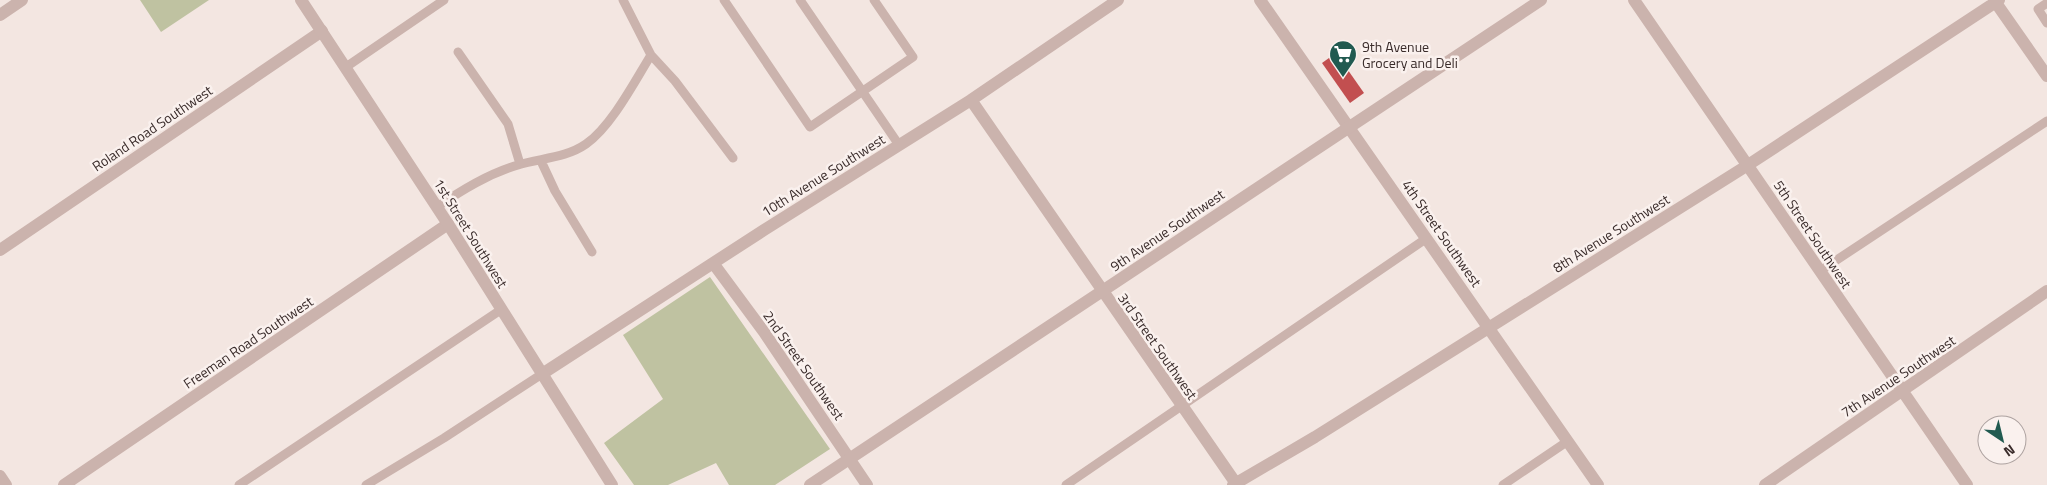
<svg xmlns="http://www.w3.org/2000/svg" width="2047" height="485" font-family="'Titillium Web',sans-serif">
<rect width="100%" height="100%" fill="#f3e6e1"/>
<path fill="#bfc2a1" d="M140 0H209L161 32Z
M710 277 830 449 775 485H729L716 463 668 485H634L604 443 663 399 623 335Z"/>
<path fill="#c24f50" d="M1336 53 1364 93 1350 103 1322 63Z"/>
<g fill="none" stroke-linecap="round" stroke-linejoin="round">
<path stroke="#cbb3ad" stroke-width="9" d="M623 0 651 55 675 81 733 158
M724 0 810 127 913 57 874 0
M800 0 899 145
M2047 3 2038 9 2047 23
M458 52 508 124 520 164
M346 67 444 0
M541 161 555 191 592 252
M437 207C462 190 488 174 518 165 541 158 566 158 586 144 611 127 635 81 651 55
M1820 271 2047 121
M239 485 502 309
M366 485 444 438 542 374
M1066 485 1427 238
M1503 485 1568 441"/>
<path stroke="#cbb3ad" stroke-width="12" d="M1260 0 1598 485
M1634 0 1967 485
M1994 0 2047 76
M0 15 22 0
M971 100 1237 485
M0 250 322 31
M713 263 764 332 867 485
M542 374 764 230 971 100 1118 0
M0 476 6 485
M64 485 448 224
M1233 485 1315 437 1748 165 1999 0
M1765 485 2047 291"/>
<path stroke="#cbb3ad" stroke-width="12" d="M301 0 448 224 612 485
M810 485 1541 0"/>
</g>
<defs>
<g id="supermarket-pin" transform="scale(1.4375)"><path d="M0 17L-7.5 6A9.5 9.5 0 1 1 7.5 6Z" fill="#215a50" stroke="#faf1ee"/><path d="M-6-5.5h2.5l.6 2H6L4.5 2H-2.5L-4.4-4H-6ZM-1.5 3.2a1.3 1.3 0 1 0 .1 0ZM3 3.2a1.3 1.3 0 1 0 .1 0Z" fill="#fff"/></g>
</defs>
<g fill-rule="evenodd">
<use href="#supermarket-pin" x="1343" y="54"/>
</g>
<g text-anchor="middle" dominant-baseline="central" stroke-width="5" stroke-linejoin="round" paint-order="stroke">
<g font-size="14" fill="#3a2c2b" stroke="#faf1ee" text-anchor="start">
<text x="1362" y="46">9th Avenue<tspan x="1362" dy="16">Grocery and Deli</tspan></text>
</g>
<g font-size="14" fill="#3a2c2b" stroke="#faf1ee">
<text transform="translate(152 128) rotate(-34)">Roland Road Southwest</text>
<text transform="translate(823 175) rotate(-32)">10th Avenue Southwest</text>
<text transform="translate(1167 230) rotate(-34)">9th Avenue Southwest</text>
<text transform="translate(471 233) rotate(58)">1st Street Southwest</text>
<text transform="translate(1442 233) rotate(55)">4th Street Southwest</text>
<text transform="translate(1611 233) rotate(-32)">8th Avenue Southwest</text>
<text transform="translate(1813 234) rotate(56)">5th Street Southwest</text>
<text transform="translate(248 342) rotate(-34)">Freeman Road Southwest</text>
<text transform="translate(1158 346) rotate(55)">3rd Street Southwest</text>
<text transform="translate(804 365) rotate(55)">2nd Street Southwest</text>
<text transform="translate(1898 376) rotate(-34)">7th Avenue Southwest</text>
</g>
</g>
<g transform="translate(2002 440) rotate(145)"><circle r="24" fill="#faf1ee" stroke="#ada2a0"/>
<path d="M0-4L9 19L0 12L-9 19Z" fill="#215a50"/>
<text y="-8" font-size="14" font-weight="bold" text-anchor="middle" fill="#3a2c2b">N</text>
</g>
</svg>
